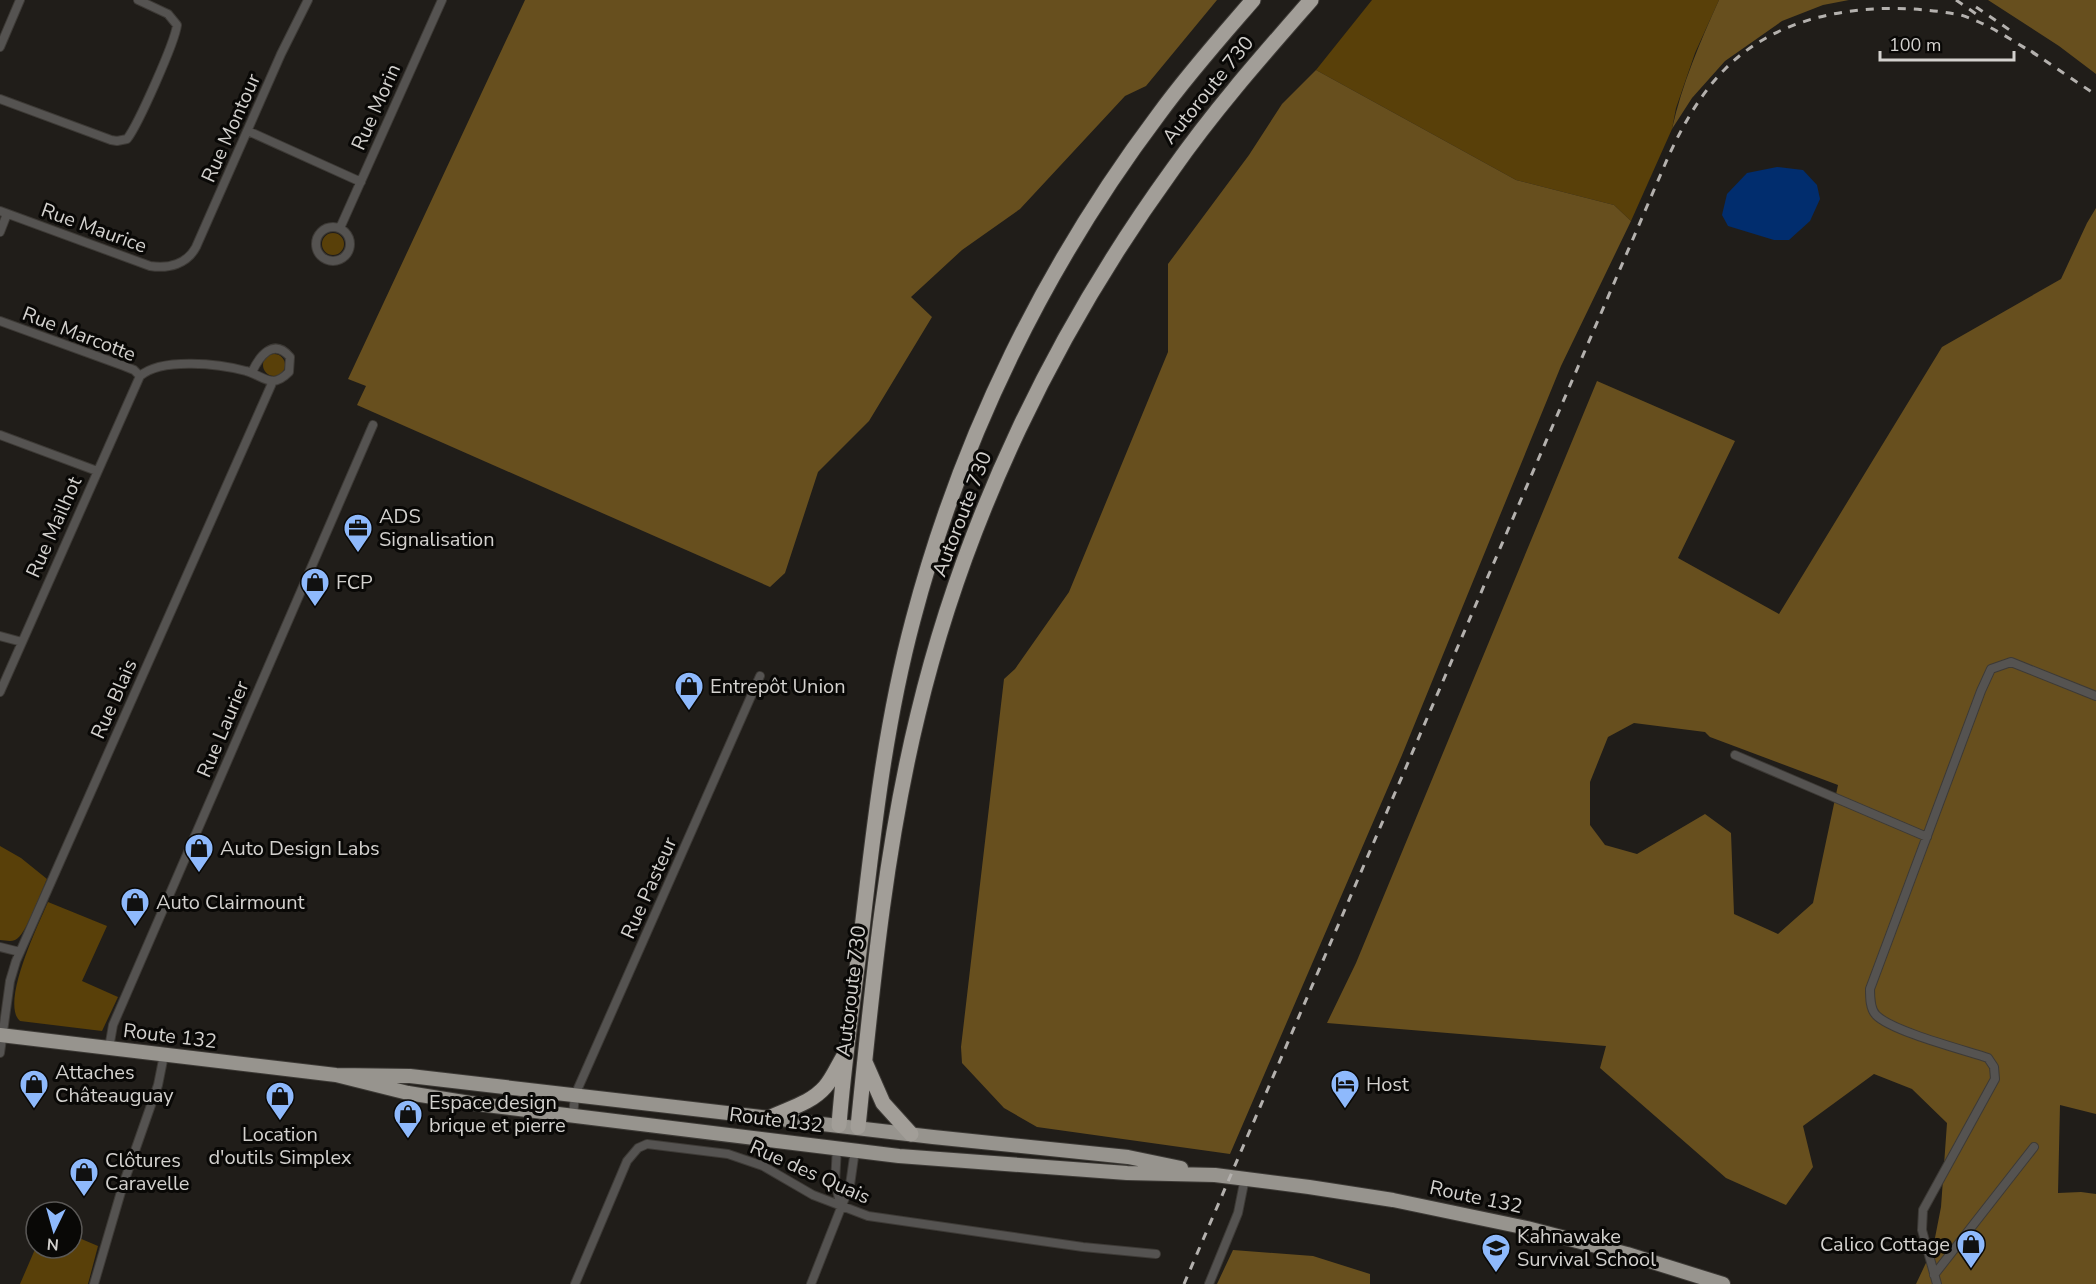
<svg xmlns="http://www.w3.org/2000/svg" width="2096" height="1284" font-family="'Nunito Sans',sans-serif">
<rect width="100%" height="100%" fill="#201d19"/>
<path fill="#594009" d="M1372 0H1719L1695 53 1676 108 1672 129 1631 221 1614 205 1516 180 1316 70Z
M322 244a11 11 0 1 1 22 0a11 11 0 1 1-22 0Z
M263 365a11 11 0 1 1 22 0a11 11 0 1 1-22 0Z
M0 846 21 858 47 879C41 891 26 936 15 940 10 942 5 940 0 940Z
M48 902 107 926 82 981 118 997 102 1031 20 1021C0 1004 38 925 48 902Z
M72 1235 98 1246 88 1284H20L36 1247 72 1248Z"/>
<path fill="#674f1e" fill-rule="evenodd" d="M525 0H1217L1146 86 1125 96 1020 209 962 250 911 297 932 317 869 421 818 472 785 573 770 587 357 405 366 386 348 379Z
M1719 0H1849L1823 5 1782 21 1725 61 1692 98 1672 129C1682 84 1700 42 1719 0Z
M1988 0H2096V74L2059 46Z
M1316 70 1516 180 1614 205 1631 221 1561 366 1402 755 1230 1154 1037 1127 1004 1108 962 1063 961 1047 1004 679 1015 669 1069 592 1168 352V264L1249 155 1282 104Z
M2096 208V1114L2060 1105 2058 1193 2081 1192 2096 1194V1284H1916L1933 1248 1941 1207 1947 1123 1912 1089 1874 1074 1803 1126 1813 1167 1786 1205 1726 1178 1600 1068 1606 1046 1327 1023 1356 963 1597 381 1735 441 1678 558 1779 614 1942 347 2061 279 2087 223ZM1634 723 1705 732 1710 737 1838 785 1813 903 1778 934 1734 914 1731 833 1705 814 1637 854 1605 845 1590 825V782L1608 737Z
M1233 1250 1313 1256 1370 1274V1284H1217Z"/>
<path fill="#012d6e" d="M1777 167 1803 170 1817 185 1820 199 1810 221 1789 240H1774L1728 226 1722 215 1727 194 1747 173Z"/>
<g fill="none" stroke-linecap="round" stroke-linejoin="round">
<g stroke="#3d3a36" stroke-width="10">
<path id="minor" d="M0 47 20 0
M0 99 111 140 117 141 127 139C138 125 175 42 177 25L168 14 138 0
M248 131 361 182
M0 211 150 266C169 269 187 264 196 247L281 54 308 0
M316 244a17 17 0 1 1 34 0a17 17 0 1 1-34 0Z
M340 228 442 0
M0 232 7 214
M0 321 124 366 134 370 140 376C162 357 220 364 246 371 255 373 265 381 273 381 279 381 285 376 289 372L290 357C273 337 259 357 252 372
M0 435 97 471
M0 636 22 642
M0 692 140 376
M1735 755 1927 837
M0 947 20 952
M109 1048 113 1025 373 425
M0 1053 10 981 16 961 273 381
M573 1116 575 1095 760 676
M837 1147 835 1183 841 1206
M1934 1275 2034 1147
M94 1284 123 1185 158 1085 164 1055
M575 1284 627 1161 638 1148 647 1144 728 1154 763 1166 813 1195 868 1216 1083 1247 1156 1254
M811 1284 850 1185 855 1150
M1209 1284 1238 1213 1245 1178
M1937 1284 1922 1230 1923 1210 1995 1079 1994 1067 1988 1058C1964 1050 1891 1031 1876 1015 1870 1009 1870 997 1870 989L1981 691 1991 669 2011 662 2096 696"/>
</g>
<g stroke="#3d3a36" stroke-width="16">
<path id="trunk" d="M0 1035 336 1075 410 1076 933 1137 1128 1157 1181 1168
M336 1075 408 1093 470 1103 899 1156 1127 1173 1215 1175 1309 1187 1393 1200 1527 1228 1627 1254 1723 1284"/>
</g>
<g stroke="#3d3a36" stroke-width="17">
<path id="motorway" d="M865 1062 883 1103 911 1134
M771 1117C790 1108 811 1103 825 1087 833 1078 838 1065 845 1054
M839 1125C844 1059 854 994 862 929 874 825 886 721 913 620 961 437 1046 264 1159 114 1188 74 1221 37 1253 0
M858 1127C872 989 885 849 918 714 965 518 1055 332 1173 169 1215 109 1263 55 1311 0"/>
</g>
<use href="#minor" stroke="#555351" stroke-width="8"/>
<use href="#trunk" stroke="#97948e" stroke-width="14"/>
<use href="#motorway" stroke="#a29e98" stroke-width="15"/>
<path stroke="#b4b1ae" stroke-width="3" stroke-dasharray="8 8" stroke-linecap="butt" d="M1956 0 1982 18
M1976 7 2011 31
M2031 51 2096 95
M1184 1284 1669 155C1684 123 1701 93 1726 68 1786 8 1882 0 1961 15 1989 24 2013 41 2038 56"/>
</g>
<defs>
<g id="office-pin" transform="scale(1.5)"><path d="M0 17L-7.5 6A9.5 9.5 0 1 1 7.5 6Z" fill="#8eb9fc" stroke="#090806"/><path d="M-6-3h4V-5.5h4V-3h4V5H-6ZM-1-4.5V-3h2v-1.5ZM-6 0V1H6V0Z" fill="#111"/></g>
<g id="shop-pin" transform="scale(1.5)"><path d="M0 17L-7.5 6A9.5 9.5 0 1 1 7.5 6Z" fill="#8eb9fc" stroke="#090806"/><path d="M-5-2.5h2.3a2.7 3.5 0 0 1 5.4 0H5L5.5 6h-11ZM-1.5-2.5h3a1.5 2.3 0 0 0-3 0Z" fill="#111"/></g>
<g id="hotel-pin" transform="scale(1.5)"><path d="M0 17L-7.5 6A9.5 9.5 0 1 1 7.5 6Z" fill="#8eb9fc" stroke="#090806"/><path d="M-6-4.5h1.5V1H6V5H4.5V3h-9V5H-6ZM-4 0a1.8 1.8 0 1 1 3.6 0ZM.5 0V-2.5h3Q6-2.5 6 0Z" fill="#111"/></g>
<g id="school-pin" transform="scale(1.5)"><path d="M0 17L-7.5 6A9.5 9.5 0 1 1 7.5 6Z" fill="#8eb9fc" stroke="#090806"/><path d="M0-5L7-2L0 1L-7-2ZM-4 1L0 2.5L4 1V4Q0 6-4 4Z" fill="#111"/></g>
</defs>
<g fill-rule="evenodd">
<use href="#office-pin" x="358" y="528"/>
<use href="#shop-pin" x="315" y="582"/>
<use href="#shop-pin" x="689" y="686"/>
<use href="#shop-pin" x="199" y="848"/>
<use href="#shop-pin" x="135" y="902"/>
<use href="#shop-pin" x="34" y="1084"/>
<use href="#hotel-pin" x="1345" y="1084"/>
<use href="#shop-pin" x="280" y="1096"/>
<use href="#shop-pin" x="408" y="1114"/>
<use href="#shop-pin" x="84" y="1172"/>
<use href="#shop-pin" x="1971" y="1244"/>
<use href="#school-pin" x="1496" y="1248"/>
</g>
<g text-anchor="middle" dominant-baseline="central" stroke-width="6" stroke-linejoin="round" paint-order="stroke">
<g font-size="20" fill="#d3d1ce" stroke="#090806">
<text transform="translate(1208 90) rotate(-51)">Autoroute 730</text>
<text transform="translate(376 107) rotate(-66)">Rue Morin</text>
<text transform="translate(231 128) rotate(-66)">Rue Montour</text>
<text transform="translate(94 228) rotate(20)">Rue Maurice</text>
<text transform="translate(79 334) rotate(21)">Rue Marcotte</text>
<text transform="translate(962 514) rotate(-69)">Autoroute 730</text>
<text transform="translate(54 527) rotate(-66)">Rue Mailhot</text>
<text transform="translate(114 699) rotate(-66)">Rue Blais</text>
<text transform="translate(223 729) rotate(-67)">Rue Laurier</text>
<text transform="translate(649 888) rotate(-66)">Rue Pasteur</text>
<text transform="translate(851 991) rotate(-83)">Autoroute 730</text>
<text transform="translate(170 1036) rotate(7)">Route 132</text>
<text transform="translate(776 1120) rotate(7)">Route 132</text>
<text transform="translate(810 1172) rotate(24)">Rue des Quais</text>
<text transform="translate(1476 1197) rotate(12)">Route 132</text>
</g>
<g font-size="20" fill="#d3d1ce" stroke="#090806" text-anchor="start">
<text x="379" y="516">ADS<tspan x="379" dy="23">Signalisation</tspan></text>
<text x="336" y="582">FCP</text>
<text x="710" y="686">Entrepôt Union</text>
<text x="220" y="848">Auto Design Labs</text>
<text x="156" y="902">Auto Clairmount</text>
<text x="55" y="1072">Attaches<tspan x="55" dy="23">Châteauguay</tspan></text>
<text x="1366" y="1084">Host</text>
<text x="429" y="1102">Espace design<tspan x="429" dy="23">brique et pierre</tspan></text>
<text x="280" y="1134" text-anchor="middle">Location<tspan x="280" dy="23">d'outils Simplex</tspan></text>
<text x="105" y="1160">Clôtures<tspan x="105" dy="23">Caravelle</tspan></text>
<text x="1517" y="1236">Kahnawake<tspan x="1517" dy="23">Survival School</tspan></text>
<text x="1950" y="1244" text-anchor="end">Calico Cottage</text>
</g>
</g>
<g transform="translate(54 1230) rotate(185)"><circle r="28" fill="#090806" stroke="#5a5856" stroke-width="1.5"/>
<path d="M0-4.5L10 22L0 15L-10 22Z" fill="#8eb9fc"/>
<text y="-9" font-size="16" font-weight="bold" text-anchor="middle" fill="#d3d1ce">N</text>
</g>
<path d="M1880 51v9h134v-9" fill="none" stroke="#d3d1ce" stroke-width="3"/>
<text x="1889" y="51" font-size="18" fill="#d3d1ce" stroke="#090806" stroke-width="4.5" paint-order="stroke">100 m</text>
</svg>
